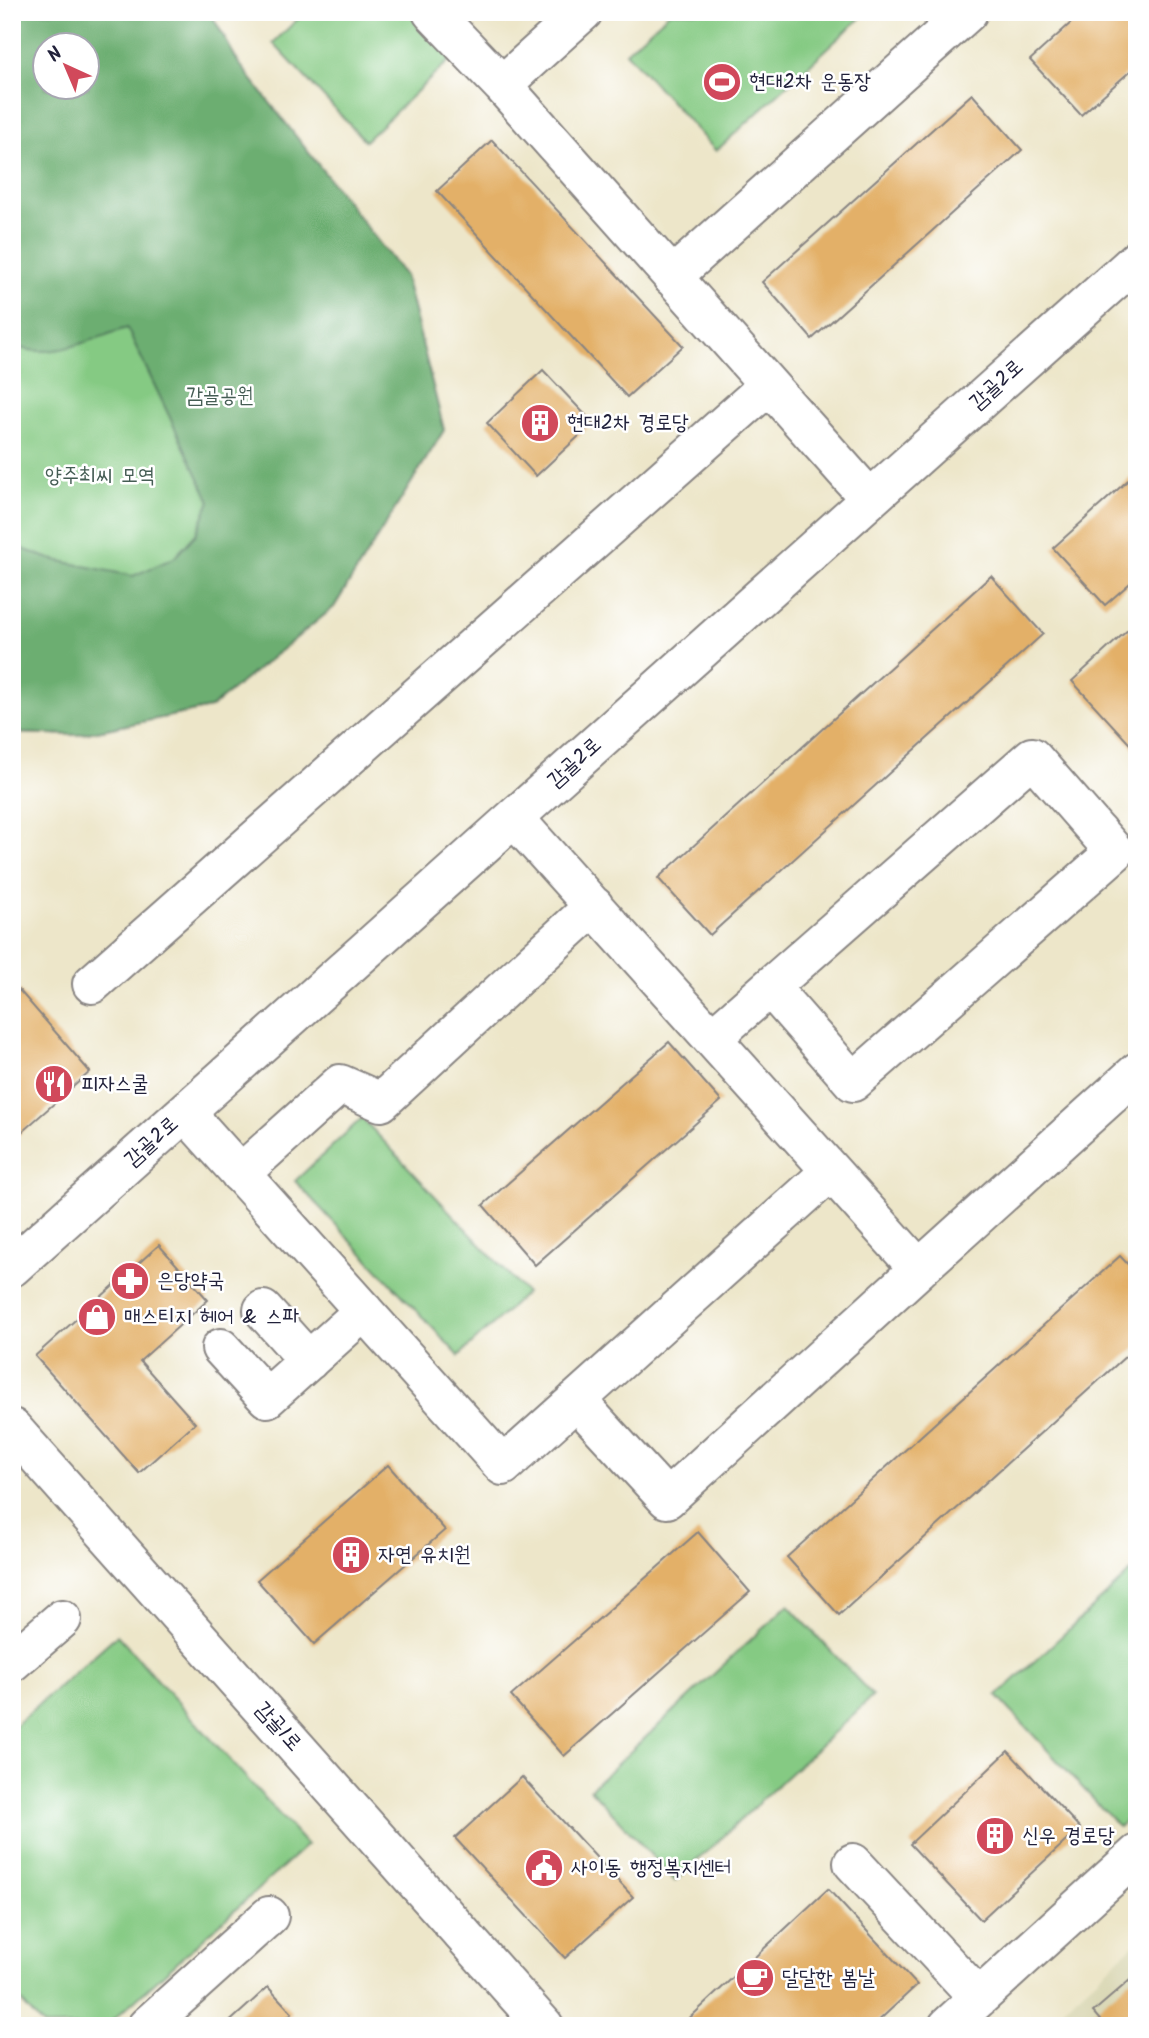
<svg xmlns="http://www.w3.org/2000/svg" width="1149" height="2038" font-family="Kalam,'Poor Story',sans-serif">
<rect width="100%" height="100%" fill="#fff"/>
<filter id="ink" filterUnits="userSpaceOnUse"><feTurbulence type="fractalNoise" baseFrequency=".0143" numOctaves="2"/><feDisplacementMap in="SourceGraphic" scale="14" xChannelSelector="R" yChannelSelector="G"/><feConvolveMatrix kernelMatrix="1 2 1 2 8 2 1 2 1" color-interpolation-filters="sRGB"/></filter>
<filter id="wash" filterUnits="userSpaceOnUse"><feTurbulence type="fractalNoise" baseFrequency=".00686" numOctaves="4" result="noise"/><feDisplacementMap in="SourceGraphic" scale="28" xChannelSelector="R" yChannelSelector="G"/><feGaussianBlur stdDeviation="1.57" result="paint"/><feColorMatrix in="noise" values="0 0 0 0 0 0 0 0 0 0 0 0 0 0 0 0 0 1.4 0 .05"/><feComposite in="paint" operator="in"/></filter>
<g filter="url(#wash)">
<rect width="100%" height="100%" fill="#ede6c9"/>
<path fill="#dbd9b8" d="M1137 1942V2026H1044Z"/>
<path fill="#85ca83" stroke="#54765f" stroke-width="2" fill-rule="evenodd" d="M12 12H210L238 62 405 276 444 430 334 607 210 708 77 735 12 733ZM46 46H88V88H46Z
M305 12H409L452 58 365 141 273 43Z
M670 12H867L716 151 626 52Z
M362 1118 526 1293 459 1356 295 1181Z
M1137 1566V1810L1119 1827 997 1696Z
M788 1605 873 1696 675 1881 590 1789Z
M117 1635 307 1845 106 2026H43L12 1991V1728Z"/>
<path fill="#6cae71" stroke="#476856" stroke-width="2" fill-rule="evenodd" d="M12 12H210L238 62 405 276 444 430 334 607 210 708 77 735 12 733V545L50 559 133 576 174 558 196 534 210 501 127 328C89 339 51 362 12 345ZM46 46H88V88H46Z"/>
<g id="blocks">
<path fill="#e3b068" d="M1083 12H1137V65L1081 115 1030 60Z
M972 94 1022 150 812 339 762 282Z
M492 140 683 346 627 397 437 191Z
M543 370 593 423 536 476 487 423Z
M1137 472V577L1105 605 1053 548Z
M991 576 1043 634 710 935 658 878Z
M1130 628 1137 636V752L1072 681Z
M19 990 90 1072 15 1138 12 1135V996Z
M669 1042 721 1101 535 1265 483 1205Z
M159 1245 208 1300 140 1361 195 1423 139 1473 35 1356Z
M1120 1256 1137 1274V1346L839 1615 787 1557Z
M388 1465 445 1530 314 1644 257 1580Z
M698 1532 750 1592 564 1756 511 1696Z
M1008 1751 1080 1828 981 1920 910 1844Z
M522 1777 633 1897 565 1958 455 1838Z
M828 1889 917 1985 873 2026H681Z
M1137 1974V2026H1105L1093 2012Z
M268 1987 292 2013 281 2023 283 2026H225Z"/>
</g>
</g>
<g filter="url(#ink)">
<use href="#blocks" fill-opacity="0" stroke="#888482" stroke-width="2"/>
<g fill="none" stroke-linecap="round" stroke-linejoin="round">
<g stroke="#888482" stroke-width="42">
<path id="minor" d="M432 12 502 85 870 499
M502 85 583 12
M672 277 968 12
M514 818 919 1269 1137 1072
M92 984 768 386
M712 1038 1032 757 1115 852 853 1082 770 987
M185 1112 503 1466 831 1171
M240 1174 340 1084 381 1102 594 906
M12 1267 1137 260
M263 1310 309 1361
M221 1348 267 1398 364 1311
M576 1400 667 1499 919 1269
M12 1428 544 2026
M12 1662 62 1619
M853 1863 979 1998
M147 2026 269 1916
M948 2026 1137 1854"/>
</g>
<use href="#minor" stroke="#fff" stroke-width="38"/>
</g>
</g>
<defs>
<g id="stadium-disc" transform="scale(2.0125)"><circle r="9.5" fill="#d1495b" stroke="#fff"/><path d="M0-5a6.5 5 0 1 0 0 10a6.5 5 0 1 0 0-10ZM-3.5-1.8h7v3.6h-7Z" fill="#fff"/></g>
<g id="building-disc" transform="scale(2.0125)"><circle r="9.5" fill="#d1495b" stroke="#fff"/><path d="M-4-6H4V6H1V3H-1V6H-4ZM-2.5-4.3h1.7v1.8h-1.7ZM.8-4.3h1.7v1.8H.8ZM-2.5-1h1.7V.8h-1.7ZM.8-1h1.7V.8H.8Z" fill="#fff"/></g>
<g id="restaurant-disc" transform="scale(2.0125)"><circle r="9.5" fill="#d1495b" stroke="#fff"/><path d="M-5-6h1v4h1v-4h1v4h1v-4h1v5L-1.5 .5V6h-2V.5L-5-1ZM5-6V6H3V1.5H1.5Q1.5-4 5-6Z" fill="#fff"/></g>
<g id="pharmacy-disc" transform="scale(2.0125)"><circle r="9.5" fill="#d1495b" stroke="#fff"/><path d="M-2-6h4v4h4v4h-4v4h-4v-4h-4v-4h4Z" fill="#fff"/></g>
<g id="shop-disc" transform="scale(2.0125)"><circle r="9.5" fill="#d1495b" stroke="#fff"/><path d="M-5-2.5h2.3a2.7 3.5 0 0 1 5.4 0H5L5.5 6h-11ZM-1.5-2.5h3a1.5 2.3 0 0 0-3 0Z" fill="#fff"/></g>
<g id="civic-disc" transform="scale(2.0125)"><circle r="9.5" fill="#d1495b" stroke="#fff"/><path d="M-.6-6.5H3V-4.5H.6V-3L4-1V1h2V6H-6V1h2V-1L-.6-3ZM-1.2 2.5V6h2.4V2.5Z" fill="#fff"/></g>
<g id="cafe-disc" transform="scale(2.0125)"><circle r="9.5" fill="#d1495b" stroke="#fff"/><path d="M-5.5-4.5H6V0H3Q3 3.5 0 3.5H-2.5Q-5.5 3.5-5.5 0ZM3-3.2v2h1.7v-2ZM-6 4.5H4V6H-6Z" fill="#fff"/></g>
</defs>
<g fill-rule="evenodd">
<use href="#stadium-disc" x="722" y="82"/>
<use href="#building-disc" x="540" y="423"/>
<use href="#restaurant-disc" x="54" y="1084"/>
<use href="#pharmacy-disc" x="130" y="1281"/>
<use href="#shop-disc" x="97" y="1317"/>
<use href="#building-disc" x="351" y="1555"/>
<use href="#building-disc" x="995" y="1836"/>
<use href="#civic-disc" x="544" y="1868"/>
<use href="#cafe-disc" x="755" y="1978"/>
</g>
<g text-anchor="middle" dominant-baseline="central" stroke-width="5" stroke-linejoin="round" paint-order="stroke">
<g font-size="21" fill="#22223b" stroke="#fff" text-anchor="start">
<text x="749" y="82">현대2차 운동장</text>
<text x="567" y="423">현대2차 경로당</text>
<text x="81" y="1084">피자스쿨</text>
<text x="157" y="1281">은당약국</text>
<text x="124" y="1317">매스티지 헤어 &amp; 스파</text>
<text x="378" y="1555">자연 유치원</text>
<text x="1022" y="1836">신우 경로당</text>
<text x="571" y="1868">사이동 행정복지센터</text>
<text x="782" y="1978">달달한 봄날</text>
</g>
<g font-size="21" fill="#22223b" stroke="#fff">
<text transform="translate(997 385) rotate(-42)">감골2로</text>
<text transform="translate(575 763) rotate(-42)">감골2로</text>
<text transform="translate(152 1142) rotate(-42)">감골2로</text>
<text transform="translate(278 1727) rotate(48)">감골1로</text>
</g>
<g font-size="21" fill="#455d54" stroke="#fff">
<text x="220" y="396">감골공원</text>
<text x="100" y="476">양주최씨 모역</text>
</g>
</g>
<rect width="1149" height="2038" fill="none" stroke="#fff" stroke-width="42"/>
<g transform="translate(66 66) rotate(316)"><circle r="33" fill="#ffffff" stroke="#a7a7b1" stroke-width="2"/>
<path d="M0-5L12 26L0 18L-12 26Z" fill="#d1495b"/>
<text y="-10" font-size="19" font-weight="bold" text-anchor="middle" fill="#22223b">N</text>
</g>
</svg>
